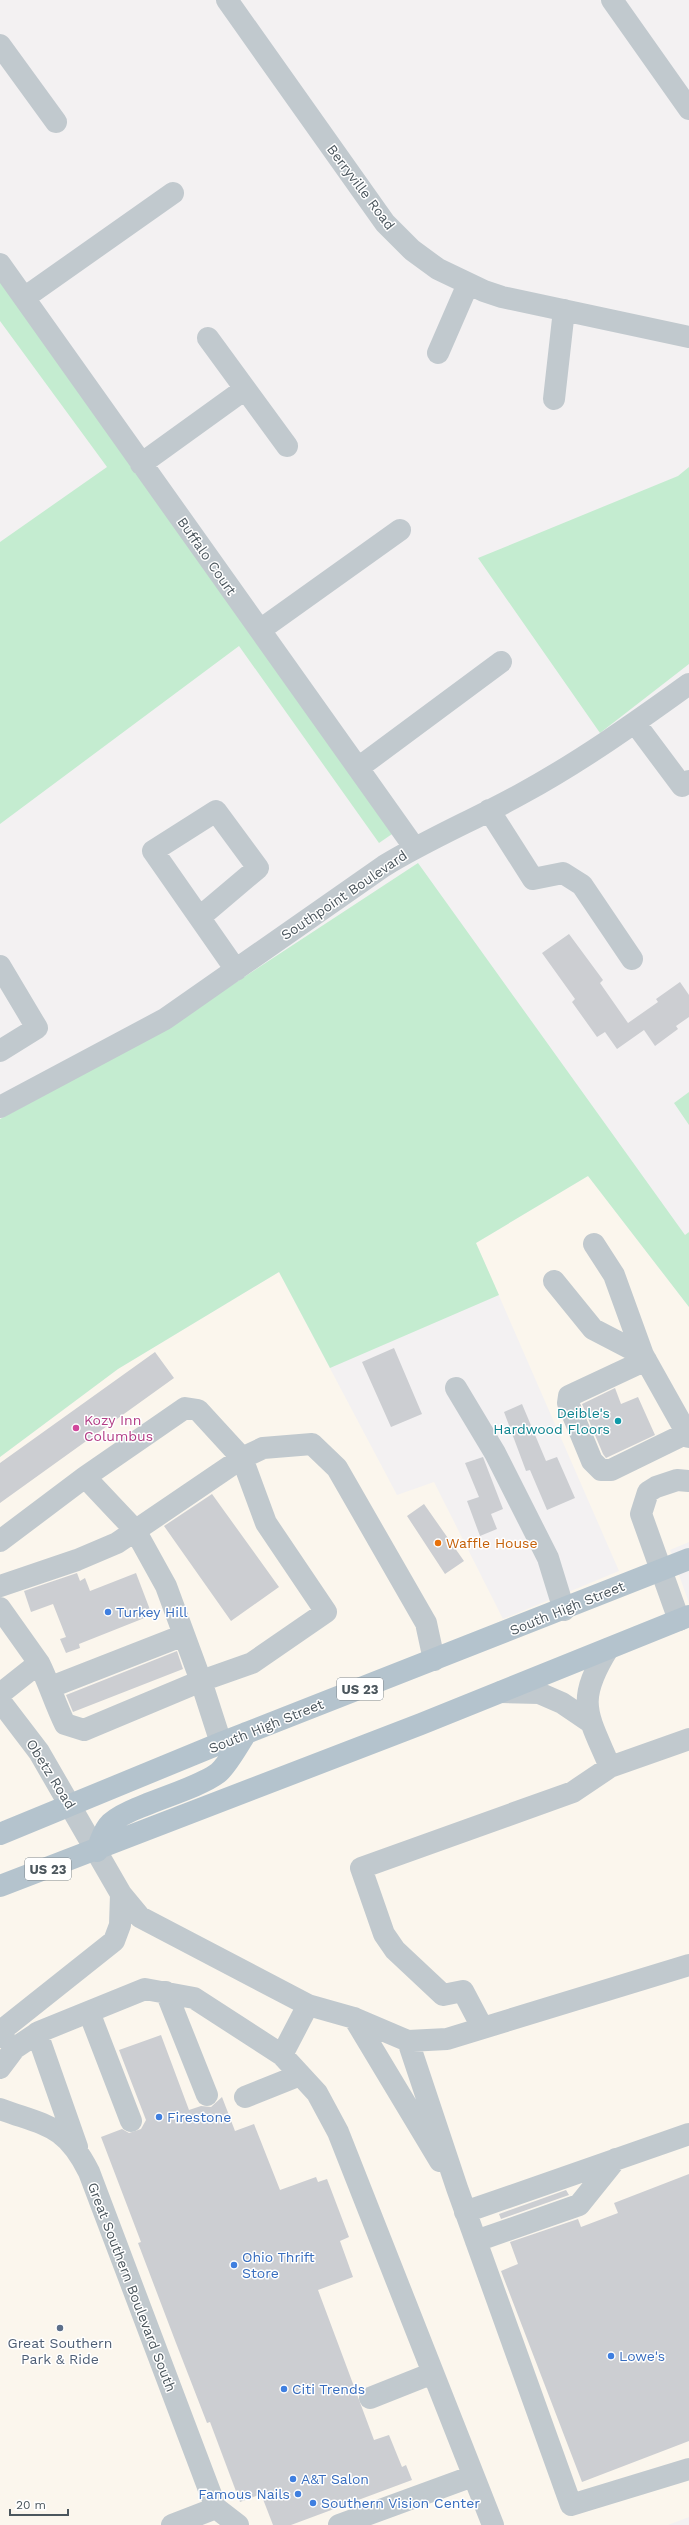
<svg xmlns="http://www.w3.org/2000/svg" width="689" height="2525" font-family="'Work Sans',sans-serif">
<rect width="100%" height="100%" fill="#f3f1f2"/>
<path fill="#fbf6ed" d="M588 1176 689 1307V1542L670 1550 689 1603V2517L668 2525H0V1457L118 1369 279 1272 397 1495 434 1482 503 1619 619 1571 476 1243Z"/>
<path fill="#c4ecd0" d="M0 279 395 832 379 843 239 646 0 824V542L107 467 0 321Z
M689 467V664L600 733 478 558 678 476Z
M418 863 685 1235 689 1232V1307L588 1176 476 1243 499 1295 330 1368 279 1272 118 1369 0 1457V1119L157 1034Z
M689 1092V1125L674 1103Z"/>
<path fill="#ccced2" d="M569 934 603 980 600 983 628 1023 658 1002 656 999 680 982 689 995V1017L676 1026 678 1029 655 1046 644 1030 617 1049 605 1032 597 1037 572 1002 575 999 542 953Z
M394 1348 422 1414 391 1427 362 1362Z
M155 1352 174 1378 0 1503V1463Z
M615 1388 621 1404 638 1397 655 1435 606 1458 603 1454 582 1404Z
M522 1404 546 1461 557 1457 575 1498 547 1510 530 1470 526 1471 504 1412Z
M483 1457 503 1509 491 1514 497 1529 480 1536 467 1501 479 1497 465 1463Z
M212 1494 279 1587 231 1621 164 1526Z
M424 1504 464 1561 445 1574 407 1516Z
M77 1573 80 1581 85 1578 90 1591 136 1573 152 1615 79 1644 80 1648 66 1653 60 1639 66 1637 53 1604 31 1612 24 1591Z
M177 1651 183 1669 73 1712 66 1695Z
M161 2035 189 2110 201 2106 211 2107 222 2097 235 2131 254 2124 280 2190 316 2177 318 2182 327 2179 349 2237 340 2241 353 2277 318 2290 374 2440 389 2435 402 2467 406 2465 412 2480 291 2525H273L261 2494 240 2502 210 2422 207 2423 176 2343 138 2243 141 2242 101 2137 122 2129 129 2133 141 2129 146 2120 119 2050Z
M689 2174V2441L582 2482 501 2271 518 2264 510 2242 578 2219 581 2227 618 2213 614 2203Z
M566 2190 569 2195 501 2219 499 2214Z"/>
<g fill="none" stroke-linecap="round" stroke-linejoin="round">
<path stroke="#c1c9ce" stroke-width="22" d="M227 0 385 223 412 250 438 269 484 291 502 297 689 337
M612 0 689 109
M0 45 56 122
M0 264 414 847
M24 298 173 193
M208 338 287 446
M438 353 468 284
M554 399 564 310
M141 464 245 389
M260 630 400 530
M635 723 682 786 689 781
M358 768 501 662
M489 810 533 879 563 873 582 885 632 959
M200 917 258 868 216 811 153 851 236 970
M0 966 37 1028 0 1051
M0 1107 165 1019 384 866C428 839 476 819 521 794 580 762 635 723 689 684
M594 1244 614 1275 643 1355
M554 1281 593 1329 643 1355 689 1437
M646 1360 569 1396 568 1403 592 1461 601 1470H611L687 1433
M456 1388 495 1453 548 1558 564 1610
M85 1477 185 1408 198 1410 242 1458 266 1523 326 1612 252 1663 201 1681 221 1743
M0 1541 85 1477 135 1530 166 1586 201 1681 84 1730 65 1724C55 1704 49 1683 39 1663
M0 1586 77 1560 117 1543 242 1458 263 1448 312 1444 337 1468 426 1623 434 1660
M0 1608 39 1663 0 1694
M679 1620 641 1514 648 1492 656 1487 677 1480 689 1481
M608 1649C575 1702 587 1713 610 1767L689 1739
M51 1687 184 1635
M501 1692 539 1693 562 1703 590 1722
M0 1701 39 1752 121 1894 140 1917 308 2005 354 2018 408 2041 447 2039 689 1965
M166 1992 207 2095
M89 2012 131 2121
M354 2018 440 2161
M482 2027 463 1991 443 1995 395 1950 384 1934 361 1868 573 1792 610 1767
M37 2033 77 2147
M0 2037 7 2026 114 1941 120 1925 121 1894
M408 2041 457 2188 571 2505 689 2469
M282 2055 317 2093 338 2132 493 2525
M0 2068 15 2048 39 2032 145 1989 194 1998 282 2055 308 2005
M245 2097 300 2075
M0 2109C46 2126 65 2124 89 2172L216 2508
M465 2212 689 2134
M476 2241 579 2205 616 2159
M370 2398 433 2373
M216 2508 238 2525
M172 2525 216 2508
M339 2525 473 2476"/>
<path stroke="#b4c3cd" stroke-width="22" d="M0 1834 221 1743 689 1559
M97 1851C100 1842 102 1834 108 1826 123 1807 193 1792 218 1773 227 1766 239 1744 246 1733
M0 1886 421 1724 689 1616"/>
</g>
<circle fill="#0f9aa8" stroke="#fff" stroke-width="1.5" cx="618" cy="1421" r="4"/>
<circle fill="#d1479c" stroke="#fff" stroke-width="1.5" cx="76" cy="1428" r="4"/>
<circle fill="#e8710a" stroke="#fff" stroke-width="1.5" cx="438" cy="1543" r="4"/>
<g fill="#3f7fe0" stroke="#fff" stroke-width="1.5">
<circle cx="108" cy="1612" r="4"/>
<circle cx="159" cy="2117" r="4"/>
<circle cx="234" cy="2265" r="4"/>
<circle cx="611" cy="2356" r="4"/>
<circle cx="284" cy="2389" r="4"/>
<circle cx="293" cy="2479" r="4"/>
<circle cx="298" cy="2494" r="4"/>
<circle cx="313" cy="2503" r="4"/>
</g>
<circle fill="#5c6f8a" stroke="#fff" stroke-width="1.5" cx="60" cy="2328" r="4"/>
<g text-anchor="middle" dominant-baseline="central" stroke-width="3" stroke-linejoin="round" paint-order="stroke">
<g fill="#fff" stroke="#81898e" stroke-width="1">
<rect x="337" y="1678" width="46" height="22" rx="3"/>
<rect x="25" y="1858" width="46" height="22" rx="3"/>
</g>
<g font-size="13" font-weight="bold" fill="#4b565d">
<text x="360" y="1689">US 23</text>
<text x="48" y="1869">US 23</text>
</g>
<g font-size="14" fill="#4b565d" stroke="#fff">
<text transform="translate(361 187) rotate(53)">Berryville Road</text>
<text transform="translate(207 556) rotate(55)">Buffalo Court</text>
<text transform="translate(344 895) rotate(-34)">Southpoint Boulevard</text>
<text transform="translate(567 1608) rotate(-22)">South High Street</text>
<text transform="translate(266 1726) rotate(-22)">South High Street</text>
<text transform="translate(51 1774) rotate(58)">Obetz Road</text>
<text transform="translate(132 2287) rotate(69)">Great Southern Boulevard South</text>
</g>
<g font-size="14" fill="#0d838f" stroke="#fff" text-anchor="end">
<text x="610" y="1413">Deible's<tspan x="610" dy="16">Hardwood Floors</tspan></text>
</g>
<g font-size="14" fill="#b23c85" stroke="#fff" text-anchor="start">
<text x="84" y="1420">Kozy Inn<tspan x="84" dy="16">Columbus</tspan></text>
</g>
<g font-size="14" fill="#c56008" stroke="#fff" text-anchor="start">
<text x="446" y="1543">Waffle House</text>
</g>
<g font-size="14" fill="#366cbe" stroke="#fff" text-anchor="start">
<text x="116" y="1612">Turkey Hill</text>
<text x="167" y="2117">Firestone</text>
<text x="242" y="2257">Ohio Thrift<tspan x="242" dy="16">Store</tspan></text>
<text x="619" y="2356">Lowe's</text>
<text x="292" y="2389">Citi Trends</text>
<text x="301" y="2479">A&amp;T Salon</text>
<text x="290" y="2494" text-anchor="end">Famous Nails</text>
<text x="321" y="2503">Southern Vision Center</text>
</g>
<g font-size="14" fill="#4e5e75" stroke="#fff">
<text x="60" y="2343">Great Southern<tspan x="60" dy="16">Park &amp; Ride</tspan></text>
</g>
</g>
<path d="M10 2509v6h58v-6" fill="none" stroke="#4b565d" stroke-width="2"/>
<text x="16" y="2509" font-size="12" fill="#4b565d" stroke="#ffffff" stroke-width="3" paint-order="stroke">20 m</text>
</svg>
